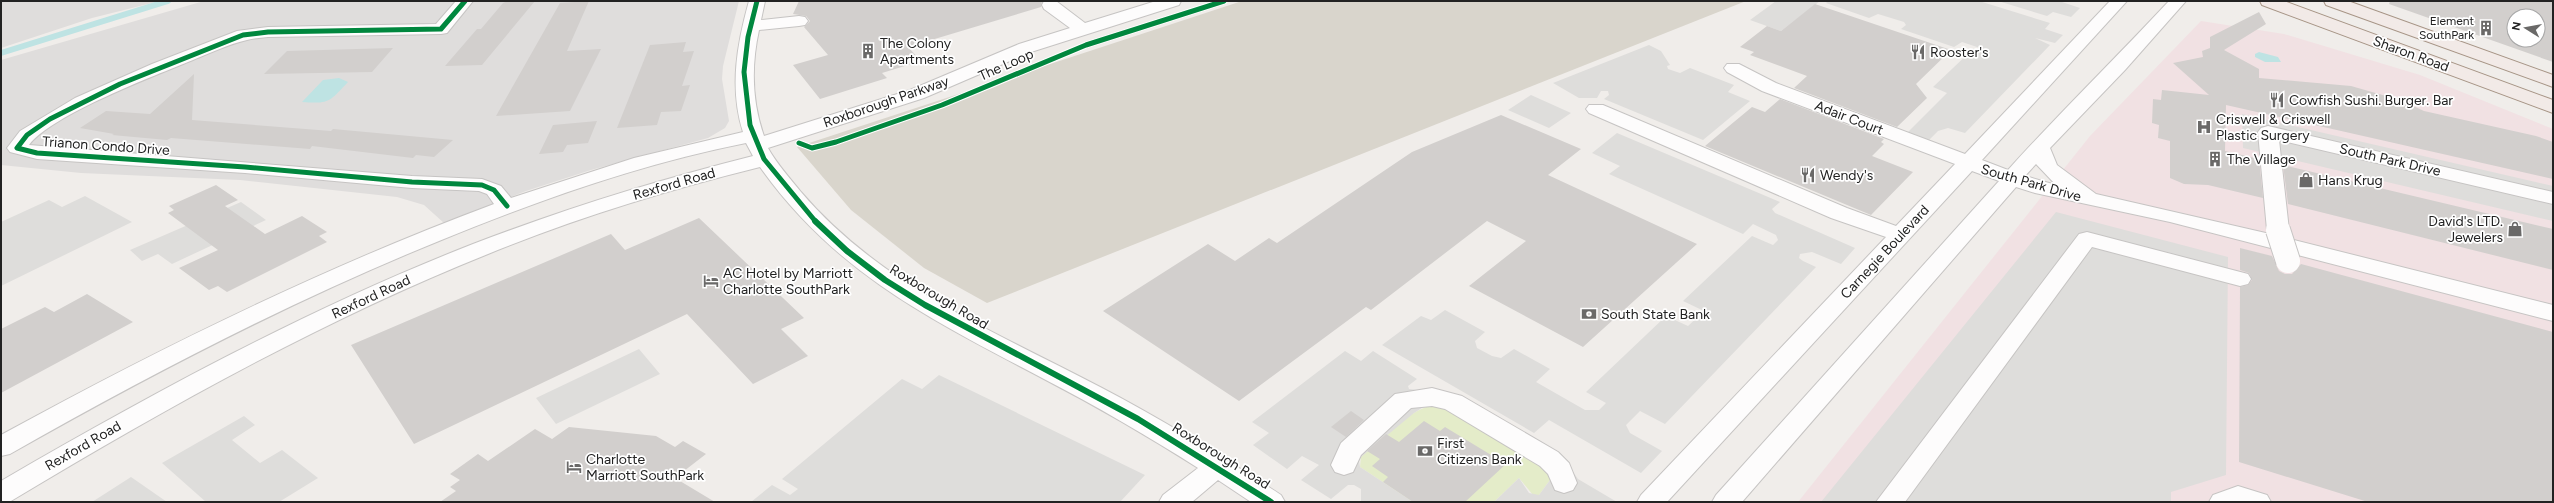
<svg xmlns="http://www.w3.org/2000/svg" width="2554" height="503" font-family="Figtree,sans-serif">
<rect width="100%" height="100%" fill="#f0edea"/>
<path fill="#dfdddc" d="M1 1H160L92 18 1 48Z
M204 1H739L723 66 722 79 729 121 725 128 708 138 591 170 526 191 444 223 424 205 397 197 240 180 81 173 1 165V60Z"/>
<path fill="#f1e1e3" d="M2201 21 2284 34 2420 75 2553 129V502H1798L2090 136Z"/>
<path fill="#d9d5cc" d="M1242 1H1746L987 303 924 268 851 210 797 147Z"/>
<path fill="#e4ecc9" d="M1436 405 1447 408 1543 466 1549 473 1550 480 1539 495H1533L1519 478 1494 502H1413L1360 467 1361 457C1380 440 1411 407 1436 405Z"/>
<path fill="#dedddb" d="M1776 1H1820L1781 31 1750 20Z
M1828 1H1979L2050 23 2045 29 2063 35 2055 43 2035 38 2050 45 1965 133 1948 128 1938 131 1929 140 1908 132 1947 93 1933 87 1973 49 1987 53 1989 51 1962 42 1954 47 1901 29 1906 25 1904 22 1878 14 1869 18 1826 3Z
M1998 1H2059L2080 8 2071 17 2053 12 2047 16Z
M1649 45 1661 51 1670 65 1667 66 1668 69 1680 73 1690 68 1734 85 1728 92 1750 101 1703 140 1604 99 1609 95 1608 91H1601L1597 98H1579L1553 83Z
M1531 95 1571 113 1549 128 1508 110Z
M2242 114 2553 186V221L2243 148Z
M1617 133 1780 202 1772 209 1775 213 1855 248 1841 264 1812 252 1800 254 1799 258 1803 261 1816 267 1665 424 1640 411 1626 425 1630 433 1662 451 1641 473 1549 420 1534 433 1382 345 1421 316 1431 320 1445 310 1485 332 1475 341 1477 348 1492 356 1501 358 1514 349 1550 369 1536 382 1585 410H1599L1606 403 1586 392 1666 316 1688 326 1704 311 1683 301 1752 236 1773 245 1778 240 1776 235 1753 224 1743 234 1609 174 1620 166 1592 153Z
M85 196 132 222 1 286V222L49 200 62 207Z
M241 202 266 220 172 264 158 254 142 261 130 250Z
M2056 212 2228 257 2226 475 2171 492V502H1821Z
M639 349 660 374 556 424 536 398Z
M1345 351 1361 361 1373 351 1417 379 1408 386 1409 389 1427 391 1566 462 1578 479 1617 502H1494L1519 478 1529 493 1539 495 1550 480 1549 473 1543 466 1447 408 1436 405 1425 406 1414 413 1361 457 1359 461 1360 467 1413 502H1361V489L1354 485H1348L1331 499 1301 480 1319 465 1302 456 1287 469 1253 445 1269 433 1252 422Z
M939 375 1145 475 1120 502H751L772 485 790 495 798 489 782 479 902 379 922 389Z
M244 416 255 425 232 440 260 463 282 450 318 478 279 502H206L162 463Z
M131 477 167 502H92Z"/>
<path fill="#bee3e3" d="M2259 52 2278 57 2281 62H2265L2255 57V54Z
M339 78 348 82C329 102 330 104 302 102L323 80Z"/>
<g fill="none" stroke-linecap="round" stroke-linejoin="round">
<path stroke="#bee3e3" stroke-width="6" d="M1 53 168 1"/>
</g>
<path fill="#d2cfcd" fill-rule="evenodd" d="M508 1H535L482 65 445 66 477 29H481L503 3Z
M589 1 567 51 601 49 570 111 496 116 560 3Z
M799 1H1042L1041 7 908 47 921 61 882 73 887 78 820 99 793 65 828 55 804 27 810 21 806 16 793 14Z
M2390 1H2553V62L2389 4ZM2514 16H2538V40H2514Z
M1815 4 1951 50 1916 84 1927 98 1897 127 1794 88 1807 76 1750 55 1754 52 1740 47 1767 26 1781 31Z
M2259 12 2266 24 2224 50 2259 69V78L2351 86 2400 100 2424 111 2536 136 2553 142V179L2226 105 2225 151 2259 159 2263 198 2208 185 2184 184 2170 178V141L2158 138 2159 125 2152 123 2153 99 2161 100 2162 90 2209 95 2173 63 2203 57 2202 51 2210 48V37Z
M686 42 683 52 694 51 682 86 690 85 681 111 661 112 657 125 617 128 650 45Z
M393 48 372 72 264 74 287 51Z
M194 74 192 120 331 131 333 129 453 140 434 157 416 155 413 158 312 146 310 149 171 138 167 140 112 135 114 134 80 128 106 111 150 114Z
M1780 99 1884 139 1881 142 1884 144 1872 156 1913 172 1871 215 1705 146 1752 107 1765 112Z
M1501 115 1581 149 1548 175 1697 244 1583 347 1469 286 1526 241 1487 221 1371 310 1366 307 1239 401 1103 311 1208 244 1235 261 1269 238 1277 243 1412 152Z
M597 121 588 143 567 145 563 152 539 154 553 125Z
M2283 165 2553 229V270L2288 204Z
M216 185 238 200 225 206 265 234 302 216 327 232 319 236 327 242 227 292 218 286 209 290 179 268 218 250 168 213 174 210 169 206Z
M699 218 804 318 781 329 808 356 753 384 687 314 414 444 351 345 611 234 625 250Z
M2240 248 2272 256 2279 271 2285 274H2292L2301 264 2553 332V502H2368L2239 462 2240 287 2248 285 2252 280 2249 273 2240 270Z
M87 294 133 322 1 393V329L45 307 54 312Z
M1351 411 1364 420 1346 437 1331 427Z
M1424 421 1440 431 1445 427 1506 464 1465 502H1413L1383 482 1388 477 1372 466 1380 459 1367 451 1386 434 1399 442Z
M569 427 656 436 675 447 683 441 706 454 675 478 715 502H440L456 491 450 487 460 480 450 474 478 454 488 461 535 429 552 439Z"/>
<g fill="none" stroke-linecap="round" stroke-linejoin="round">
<g stroke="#c6c4c3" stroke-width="2">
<path id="minor" d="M456 1H473L447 33 441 34 268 37C261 38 254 38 247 40 229 44 210 53 193 60 154 76 53 114 29 145L412 176 482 179 501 186 511 198 634 158 743 132C729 88 737 44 749 1H765L761 20 799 16 805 17 808 21 805 25 799 26 759 30C751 66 752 102 764 136L910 90 1019 44 1070 28 1044 9 1042 5 1044 1H1056L1085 23 1156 1H1181L1179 5 1031 52 924 98 768 148C776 163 789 177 801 192 881 286 996 332 1102 388 1163 420 1223 457 1281 495L1285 502H1251L1218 480 1192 502H1159L1163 495 1198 468C1148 436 1096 406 1044 379 932 320 835 273 760 167 667 190 576 218 488 254 321 321 164 409 11 501L1 502V481C153 393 309 308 473 244 564 209 658 180 753 156L746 143C640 164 539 200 439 241 291 301 149 375 10 454L1 456V435C160 348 324 267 494 204L487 194 479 191 412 188 245 173 37 159 10 152 7 148 20 131 75 98 152 64 237 31 268 27 436 24Z
M2110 1H2127L1982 160 2008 170C2060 112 2116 58 2169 1H2186L2125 70 2050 148 2057 165 2096 194 2270 234 2267 230 2258 132 2261 128 2268 126 2553 192V204L2279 140 2289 230 2286 235 2278 236 2553 305V321L2170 222 2035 193 2016 187 1742 502H1712L1716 495 1999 181 1972 171 1667 502H1637L1641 495 1886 237 1831 218 1589 113 1586 109 1589 105H1603L1847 208 1896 226 1955 164 1762 91 1727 72 1724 68 1727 64H1739L1776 83 1965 154ZM2036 164 2056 185 2025 176Z
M2087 232 2248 274 2251 279 2248 284 2240 286 2092 247 1905 502H1876L2079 234Z
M1432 388 1462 396 1558 452 1569 463 1577 483 1573 490 1564 493 1555 490 1548 474 1540 466 1445 409 1432 406 1411 408 1361 455 1353 472 1344 475 1335 472 1331 465 1341 443 1395 394Z
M2238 486 2267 495 2271 502H2209L2213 495Z"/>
</g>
<g stroke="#a79586" stroke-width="2">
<path id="major" d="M2260 1H2284L2553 100V113L2262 5Z
M2324 1H2348L2553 75V87L2326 5Z"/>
</g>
<use href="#minor" fill="#fdfcfc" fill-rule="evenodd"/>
<use href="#major" fill="#f2eae7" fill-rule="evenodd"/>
<g stroke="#c6c4c3" stroke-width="26" stroke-linecap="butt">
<path id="minor-bridge" d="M2278 230 2288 261"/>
</g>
<use href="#minor-bridge" stroke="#fdfcfc" stroke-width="24"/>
<g stroke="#fff" stroke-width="7">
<path id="cycleway-far1" d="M465 1 441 29 268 32 243 35 120 84 50 119 27 135 17 148 37 153 245 167 412 182 482 185 494 190 507 206
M757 1 748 37 744 72 750 125 764 159 816 222
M799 143 812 148 836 142 942 105 1086 45 1224 1"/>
</g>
<g stroke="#fff" stroke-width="9">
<path id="cycleway" d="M815 221 847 251 885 280 925 305 1138 419 1271 502"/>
</g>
<use href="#cycleway-far1" stroke="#00873e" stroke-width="5"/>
<use href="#cycleway" stroke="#00873e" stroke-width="6"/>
</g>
<defs>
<g id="building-bare" transform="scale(1.2)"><path d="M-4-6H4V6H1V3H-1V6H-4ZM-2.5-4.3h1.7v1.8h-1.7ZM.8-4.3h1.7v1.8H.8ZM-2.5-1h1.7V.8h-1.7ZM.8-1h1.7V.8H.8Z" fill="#6a6968" stroke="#fff" stroke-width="2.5" paint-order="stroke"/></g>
<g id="restaurant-bare" transform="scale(1.2)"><path d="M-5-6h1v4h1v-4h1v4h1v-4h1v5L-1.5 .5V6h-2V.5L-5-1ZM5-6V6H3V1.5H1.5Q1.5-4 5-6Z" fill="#6a6968" stroke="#fff" stroke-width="2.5" paint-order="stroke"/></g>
<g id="hospital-bare" transform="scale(1.2)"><path d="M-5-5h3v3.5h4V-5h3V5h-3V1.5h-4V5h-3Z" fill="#6a6968" stroke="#fff" stroke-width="2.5" paint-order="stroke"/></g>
<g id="shop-bare" transform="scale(1.2)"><path d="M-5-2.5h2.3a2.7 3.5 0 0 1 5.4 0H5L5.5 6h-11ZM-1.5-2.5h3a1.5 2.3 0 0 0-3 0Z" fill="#6a6968" stroke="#fff" stroke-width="2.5" paint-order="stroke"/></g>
<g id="hotel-bare" transform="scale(1.2)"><path d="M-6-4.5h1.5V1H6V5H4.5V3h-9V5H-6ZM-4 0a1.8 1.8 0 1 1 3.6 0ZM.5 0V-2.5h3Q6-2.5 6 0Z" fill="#6a6968" stroke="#fff" stroke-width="2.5" paint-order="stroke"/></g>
<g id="bank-bare" transform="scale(1.2)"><path d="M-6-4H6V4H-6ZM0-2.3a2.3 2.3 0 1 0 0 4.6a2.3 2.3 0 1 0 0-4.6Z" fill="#6a6968" stroke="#fff" stroke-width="2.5" paint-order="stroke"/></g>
</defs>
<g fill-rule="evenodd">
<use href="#building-bare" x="2486" y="28"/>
<use href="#building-bare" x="868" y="51"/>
<use href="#restaurant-bare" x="1918" y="52"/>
<use href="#restaurant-bare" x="2277" y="100"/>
<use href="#hospital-bare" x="2204" y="127"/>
<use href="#building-bare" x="2215" y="159"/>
<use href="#restaurant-bare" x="1808" y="175"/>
<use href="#shop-bare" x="2306" y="180"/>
<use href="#shop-bare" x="2515" y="229"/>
<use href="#hotel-bare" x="711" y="281"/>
<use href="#bank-bare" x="1589" y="314"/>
<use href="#bank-bare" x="1425" y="451"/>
<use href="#hotel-bare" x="574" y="467"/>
</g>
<g text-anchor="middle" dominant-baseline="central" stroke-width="3.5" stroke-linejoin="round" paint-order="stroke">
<g font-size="12" fill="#222" stroke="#fff" text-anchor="end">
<text x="2474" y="21">Element<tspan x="2474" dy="14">SouthPark</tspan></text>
</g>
<g font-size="14" fill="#222" stroke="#fff" text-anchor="start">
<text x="880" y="43">The Colony<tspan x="880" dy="16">Apartments</tspan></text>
<text x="1930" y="52">Rooster's</text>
<text x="2289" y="100">Cowfish Sushi. Burger. Bar</text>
<text x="2216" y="119">Criswell &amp; Criswell<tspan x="2216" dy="16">Plastic Surgery</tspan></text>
<text x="2227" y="159">The Village</text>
<text x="1820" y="175">Wendy's</text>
<text x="2318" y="180">Hans Krug</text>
<text x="2503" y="221" text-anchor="end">David's LTD.<tspan x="2503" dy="16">Jewelers</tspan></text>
<text x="723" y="273">AC Hotel by Marriott<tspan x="723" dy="16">Charlotte SouthPark</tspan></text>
<text x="1601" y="314">South State Bank</text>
<text x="1437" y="443">First<tspan x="1437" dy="16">Citizens Bank</tspan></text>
<text x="586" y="459">Charlotte<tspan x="586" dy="16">Marriott SouthPark</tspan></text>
</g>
<g font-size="14" fill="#222" stroke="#fff">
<text transform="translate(2411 54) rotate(20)">Sharon Road</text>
<text transform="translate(1006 65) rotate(-24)">The Loop</text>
<text transform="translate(886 102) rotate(-19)">Roxborough Parkway</text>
<text transform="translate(1849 118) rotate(21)">Adair Court</text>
<text transform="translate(106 146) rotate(4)">Trianon Condo Drive</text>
<text transform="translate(2390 160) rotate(13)">South Park Drive</text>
<text transform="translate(2031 183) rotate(16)">South Park Drive</text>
<text transform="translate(674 184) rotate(-16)">Rexford Road</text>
<text transform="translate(1885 252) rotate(-47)">Carnegie Boulevard</text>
<text transform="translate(371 297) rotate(-25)">Rexford Road</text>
<text transform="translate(939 297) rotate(31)">Roxborough Road</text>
<text transform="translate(83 446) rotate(-30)">Rexford Road</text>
<text transform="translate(1221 456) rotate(32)">Roxborough Road</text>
</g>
</g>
<rect width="2554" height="503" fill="none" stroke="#222222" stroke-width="4"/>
<g transform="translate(2526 28) rotate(281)"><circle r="19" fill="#ffffff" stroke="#a7a7a7"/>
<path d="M0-3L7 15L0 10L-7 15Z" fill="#6a6968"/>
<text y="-6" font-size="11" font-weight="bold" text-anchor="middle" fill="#222222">N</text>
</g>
</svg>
